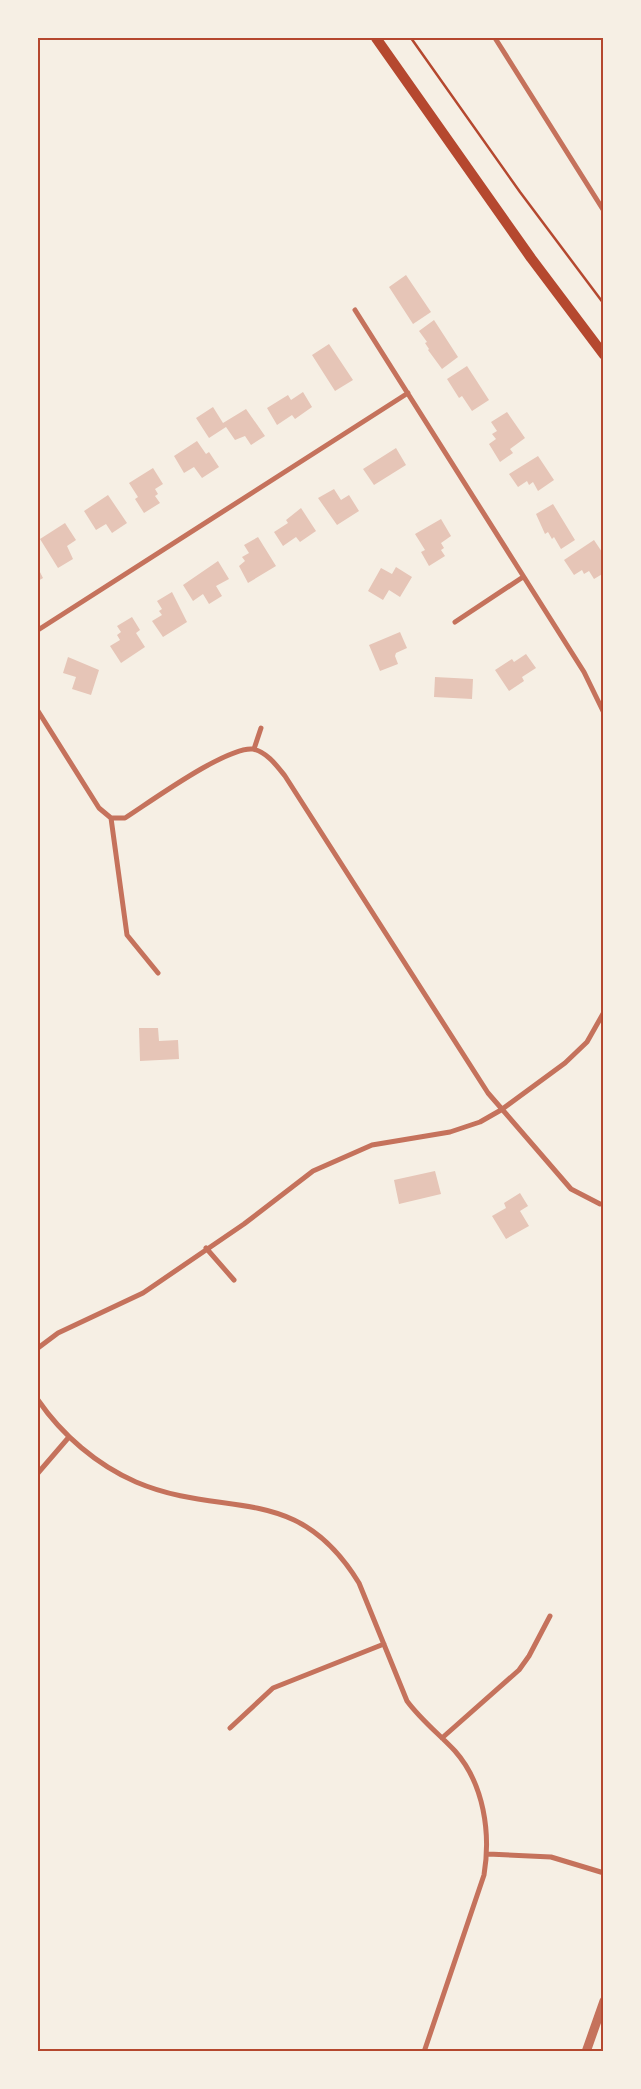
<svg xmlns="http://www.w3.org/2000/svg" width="641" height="2089" font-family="'Asap Condensed',sans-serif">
<rect width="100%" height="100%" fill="#f6efe4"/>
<path fill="#e6c5b7" d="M406 275 431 312 413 324 389 287Z
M434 320 458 357 442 369 428 350 429 349 425 343 427 342 419 331Z
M329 344 353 380 335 391 312 355Z
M467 366 489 400 472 411 462 396 459 398 447 379Z
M303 392 312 407 295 419 292 415 277 425 267 408 288 395 291 400Z
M213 407 223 423 246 409 265 436 251 445 245 436 235 440 226 427 209 438 196 418Z
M507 412 525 438 510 449 513 453 500 462 489 444 496 439 492 434 497 431 491 422Z
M197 441 206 454 209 452 219 467 202 478 194 467 184 473 174 456Z
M396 448 406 465 374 485 363 469Z
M538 456 554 480 538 491 533 482 529 485 527 481 518 487 509 474Z
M153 468 163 484 155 489 158 494 155 496 160 503 144 513 135 499 138 497 129 483Z
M334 489 341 500 349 495 359 511 337 525 318 498Z
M108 495 127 523 112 533 106 524 96 530 84 511Z
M553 504 575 540 561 549 554 537 552 539 548 532 545 534 536 514Z
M301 508 316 531 300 542 296 537 283 546 274 532 288 523 286 520Z
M441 519 451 536 441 543 444 548 441 550 445 556 429 566 421 552 425 550 415 534Z
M65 523 76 540 67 546 73 559 58 568 40 539Z
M258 537 276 566 248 583 239 566 245 561 242 557 249 553 244 545Z
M594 540 604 555V573L594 579 589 571 584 574 582 570 574 575 564 560Z
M218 561 229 579 216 586 222 596 209 604 203 594 193 601 183 585Z
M396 567 412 577 400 597 389 590 383 600 368 591 381 568 392 574Z
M38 568 43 578 38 581Z
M172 592 187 622 163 637 152 621 162 615 159 611 162 609 157 601Z
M132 617 140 630 136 633 145 647 121 663 110 646 120 640 117 635 121 632 117 626Z
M400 632 407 648 396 653 395 656 398 664 380 671 369 645Z
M526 654 536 668 522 677 524 681 509 691 495 670 512 659 514 662Z
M68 657 99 670 91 695 72 689 76 677 63 673Z
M435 677 473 679 472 699 434 697Z
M139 1028H158L159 1041 178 1040 179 1059 140 1061Z
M435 1171 441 1194 399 1204 394 1180Z
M520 1193 528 1206 520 1211 529 1226 506 1239 492 1216 506 1208 504 1203Z"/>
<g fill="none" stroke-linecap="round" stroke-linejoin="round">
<path stroke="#b5482f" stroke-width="2.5" d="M411 38 520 192 604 304"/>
<path stroke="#c5725c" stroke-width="5" d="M495 38 604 211
M355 310 584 672 604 713
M455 622 523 577
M38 630 408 393
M38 711 99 808 111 818H125C150 802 227 746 253 749 267 752 277 766 285 776L488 1093 571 1189 600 1204
M254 749 261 728
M111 818 127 935 158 973
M206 1248 234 1280
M38 1348 58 1333 143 1293 244 1224 313 1171 372 1145 450 1132 480 1122 501 1110 565 1063 587 1042 604 1012
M38 1400C62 1435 97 1465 136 1482 225 1520 296 1480 359 1583L407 1701C421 1720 439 1734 455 1751 484 1784 491 1833 484 1875L424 2052
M38 1473 69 1437
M230 1728 273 1688 384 1644
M442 1738 519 1670 529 1656 550 1616
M488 1854 551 1857 604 1873"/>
<path stroke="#c5725c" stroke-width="9" d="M586 2052 604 2001"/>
<path stroke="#b5482f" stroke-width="10" d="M376 38 531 258 604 355"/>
</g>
<rect width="641" height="2089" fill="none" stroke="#f6efe4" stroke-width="78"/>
<rect x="39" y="39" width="563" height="2011" fill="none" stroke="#b5482f" stroke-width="2"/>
</svg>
